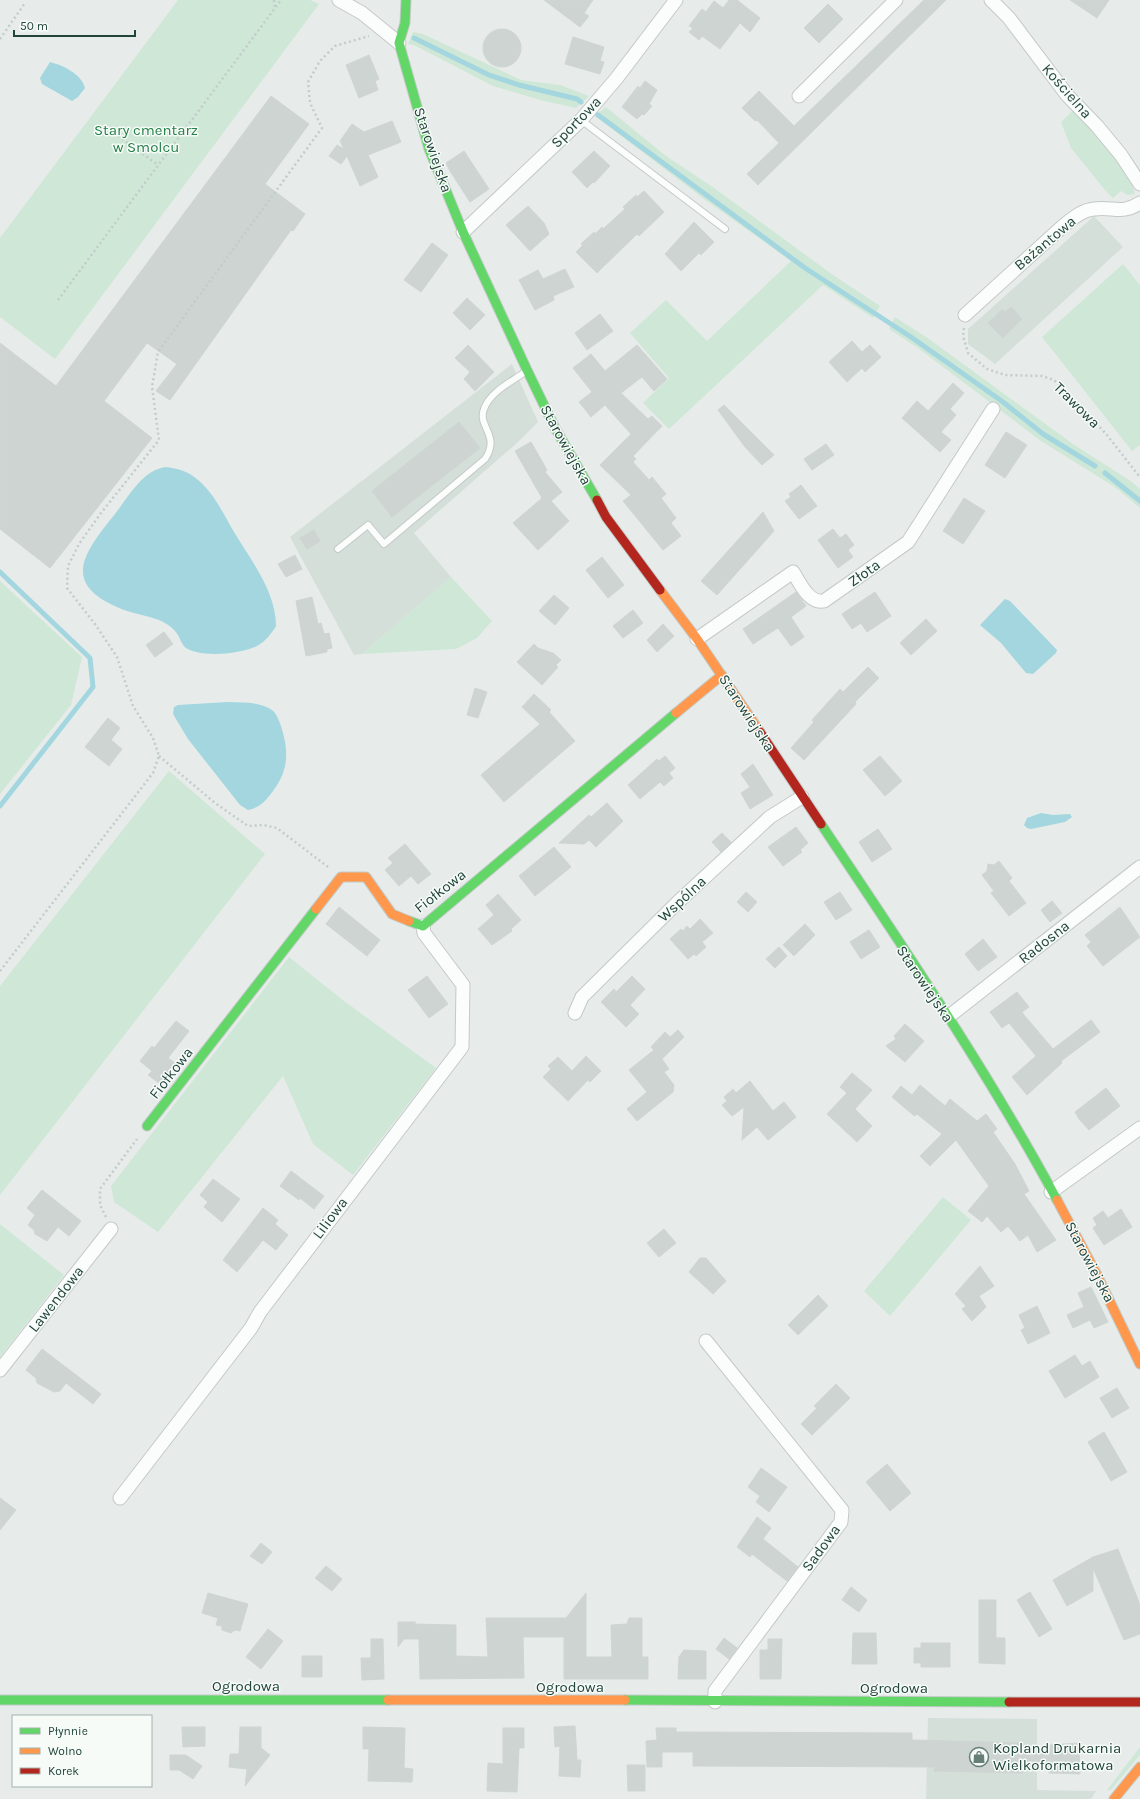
<svg xmlns="http://www.w3.org/2000/svg" width="1140" height="1799" font-family="Karla,sans-serif">
<rect width="100%" height="100%" fill="#e7ecea"/>
<path fill="#d4dfda" d="M1094 216 1123 247 995 364 968 344V329Z
M512 364 538 422 518 442 414 533 451 577 362 654 354 655 290 537Z
M928 1718 1037 1719V1790L1096 1791 1091 1799H926Z"/>
<path fill="#cfe7d6" d="M178 0H310L319 4 55 359 0 317V238Z
M413 32 423 34 521 80 560 85 589 96 576 108 544 101 493 86 414 45 408 44Z
M606 107 666 156 714 188 833 275 880 306 873 318 823 285 669 429 643 403 669 378 630 333 666 300 707 341 791 261 704 199 595 116Z
M1074 109C1097 132 1126 162 1135 194L1127 195 1121 191 1113 198 1105 190 1071 148 1061 122Z
M1123 264 1140 285V445L1132 451 1042 337Z
M895 317 929 339 1073 444 1132 482 1140 489V508L1115 487 1041 441 918 348 889 329Z
M451 577 492 621 477 638 456 649 362 654Z
M0 581 82 657 71 705 0 794Z
M169 771 265 854 0 1195V986Z
M289 957 344 1001 436 1068 353 1175 313 1144 283 1076 158 1232 114 1202 111 1186Z
M943 1197 971 1220 890 1316 864 1291Z
M0 1224 64 1275 0 1357Z
M1140 1747V1755L1111 1790H1107Z"/>
<path fill="#a3d6df" d="M50 62C62 65 82 74 85 88L78 97 72 101 42 84 40 78Z
M165 467C177 468 188 471 198 480 214 493 224 515 234 532 251 560 276 592 276 626 271 634 266 641 257 646 241 654 202 658 186 648 182 645 180 639 178 635 174 628 166 623 159 620 148 616 136 614 124 610 60 585 82 555 115 514 129 496 142 471 165 467Z
M1005 599 1010 601 1057 650 1056 653 1033 674 1026 673 1001 643 980 625Z
M228 702C243 703 259 701 272 710 277 714 279 721 281 726 290 754 288 773 270 795 264 803 258 808 248 810L240 805 188 739 173 714 174 707 178 705Z
M1041 813 1053 815 1070 814 1072 817 1065 822 1031 829 1027 828 1024 825 1027 818Z"/>
<g fill="none" stroke-linecap="round" stroke-linejoin="round">
<path stroke="#a3d6df" stroke-width="5" d="M414 38 489 75 519 85 577 99 581 102
M598 115 805 268 911 337 1003 402 1043 434 1095 466
M1105 473 1140 501
M0 572 90 658 93 687 0 806"/>
</g>
<path fill="#cdd4d1" stroke="#cfd5d3" d="M544 0H593L584 13 589 16 580 27Z
M729 0H737L760 18 750 32 740 23 720 49 702 36 699 40 689 32 693 28 689 26 702 9 706 12 714 1 723 8 715 19Z
M924 0H946L758 185 747 174 779 143 757 120 755 121 742 108 759 91 794 126Z
M1070 0H1109L1097 18Z
M828 4 843 19 819 43 804 28Z
M483 48a19 19 0 1 1 38 0a19 19 0 1 1-38 0Z
M573 37 604 47 600 61 604 62 600 74 565 64Z
M369 55 379 79 375 81 378 90 359 98 346 65Z
M645 81 657 90 649 104 652 106 644 115 642 114 637 119 622 107 638 86 640 88Z
M271 96 309 124 265 184 305 214 293 231 291 230 170 400 156 391 177 364 147 343 104 401 152 438 50 568 0 529V343L56 386Z
M392 121 401 142 368 155 378 177 360 186 347 156 341 164 329 156 337 145 344 149 340 141 352 124 364 132Z
M464 151 489 189 470 202 450 171 446 163Z
M594 151 610 166 594 183 593 182 587 188 572 172Z
M644 191 664 212 639 236 637 234 597 273 576 252 583 245 581 244 594 232 595 234 602 227 603 229 625 209 623 207 636 195 637 197Z
M528 206 544 223 549 234 530 251 506 225Z
M694 222 714 242 701 255 699 253 681 271 665 254Z
M432 243 448 255 421 292 404 280Z
M565 269 574 287 553 296 554 300 535 310 519 280 538 270 543 279Z
M467 298 485 315 470 330 453 313Z
M1011 307 1022 319 1003 338 988 323 1002 310 1005 312Z
M600 314 613 331 587 350 575 333Z
M852 341 862 352 870 345 881 357 865 372 862 368 847 382 829 362Z
M468 345 494 372 475 391 464 379 470 372 455 358Z
M637 345 667 379 654 391 642 377 621 393 648 419 652 416 662 426 633 456 636 459 633 462 649 480 652 477 666 494 661 498 676 518 671 523 681 536 663 550 623 501 631 495 600 465 631 434 605 405 591 417 579 402 592 392 573 368 591 354 605 371Z
M953 383 964 393 950 409 956 415 941 432 951 440 940 452 902 418 917 401 928 411Z
M724 405 774 455 762 465 745 447 718 410Z
M459 422 480 448 392 517 372 491Z
M1006 432 1027 445 1005 478 985 465Z
M531 442 547 470 545 472 562 492 551 501 569 521 538 550 513 523 542 498 515 451Z
M826 444 834 455 812 470 804 459Z
M801 485 817 506 799 519 785 501 791 497 789 494Z
M964 498 985 511 963 544 943 531Z
M763 512 774 531 717 595 701 581Z
M833 529 840 538 846 534 854 545 848 550 853 557 838 568 818 540Z
M314 530 320 541 307 549 300 538Z
M295 555 302 569 286 577 278 564Z
M602 557 624 585 608 598 586 570Z
M796 592 806 606 791 617 804 637 791 646 778 628 753 644 743 629Z
M875 592 891 616 867 632 861 623 852 629 842 614Z
M554 595 569 608 555 625 539 611Z
M312 597 318 624 321 623 324 634 329 633 332 648 327 649V652L306 656 296 601Z
M633 610 643 623 623 638 613 626Z
M926 619 937 631 911 655 900 643Z
M663 624 674 636 657 652 647 640Z
M164 632 173 644 155 657 146 645Z
M534 644 538 648 553 653 561 660 556 665 558 667 542 685 517 662Z
M868 667 879 678 855 702 856 704 804 760 791 748 814 722 812 720 840 689 843 692Z
M475 688 487 692 478 718 467 715Z
M534 694 551 710 549 712 575 741 504 802 481 775 540 724 522 707Z
M108 718 120 728 111 740 122 749 109 766 85 747Z
M665 756 675 768 669 773 673 778 664 786 660 782 640 799 628 785 657 759 659 761Z
M880 756 902 781 885 796 863 770Z
M753 764 773 795 750 809 741 793 750 787 741 774Z
M607 803 623 821 596 847 589 840 584 844 559 843 589 815 591 817Z
M796 827 808 843 800 850 802 852 783 866 768 847Z
M878 829 892 849 872 862 859 842Z
M722 833 731 842 721 852 712 842Z
M405 844 431 874 418 884 411 876 399 886 385 870 393 863 388 858Z
M554 847 571 867 535 896 519 876Z
M999 861 1012 878 1009 881 1026 903 1009 916 991 893 994 891 982 875 987 871 988 864 994 865Z
M746 892 757 902 748 912 737 902Z
M840 892 852 910 836 920 824 902Z
M498 894 521 920 511 929 512 931 492 945 478 929 494 915 486 905Z
M1052 901 1062 913 1050 922 1041 910Z
M339 907 380 940 367 956 326 924Z
M1120 907 1140 937 1103 966 1087 946 1091 942 1085 935Z
M700 919 713 933 702 942 706 947 696 956 694 954 688 959 670 939 681 929 683 931 687 926 690 929Z
M805 924 815 935 794 956 783 945Z
M869 930 880 947 861 959 850 942Z
M983 939 997 957 978 971 965 954Z
M779 947 787 956 775 968 766 959Z
M427 976 448 1004 429 1018 408 990Z
M632 976 645 989 630 1005 639 1014 626 1027 601 1002 614 989 616 992Z
M1017 992 1029 1007 1022 1012 1024 1015 1053 1049 1091 1020 1100 1032 1061 1061 1062 1063 1027 1095 1012 1077 1036 1056 1009 1023 1002 1028 990 1012Z
M176 1021 189 1031 168 1058 175 1063 159 1083 148 1075 152 1071 140 1061 152 1046 154 1048Z
M905 1024 924 1041 905 1062 886 1046 896 1039 894 1036Z
M678 1030 684 1037 662 1059 669 1069 664 1072 674 1085 673 1092 637 1121 627 1109 647 1092 629 1070 654 1050 651 1047 665 1032 670 1037Z
M586 1056 601 1071 590 1082 588 1080 568 1101 543 1077 551 1069 548 1066 558 1057 572 1071Z
M852 1073 872 1090 855 1109 872 1126 857 1142 827 1114 847 1093 840 1087Z
M750 1081 773 1111 784 1102 796 1117 768 1140 757 1127 742 1140 744 1107 732 1116 722 1105 727 1101 724 1097 733 1089 736 1093Z
M920 1085 945 1106 950 1099 977 1121 986 1114 997 1129 993 1132 1015 1164 1029 1191 1024 1194 1056 1240 1037 1252 1028 1235 1020 1241 1008 1226 1001 1232 987 1216 982 1222 968 1211 989 1186 956 1140 930 1166 920 1156 942 1134 917 1114 915 1116 912 1114 892 1097 901 1086 912 1095Z
M1106 1088 1120 1106 1089 1130 1079 1119 1075 1112Z
M291 1171 324 1196 314 1209 300 1198 299 1200 280 1186Z
M213 1179 240 1199 222 1222 204 1207 208 1202 200 1195Z
M42 1190 81 1221 69 1236 58 1227 47 1241 35 1234 34 1230 28 1225 35 1215 27 1208Z
M263 1208 278 1220 275 1224 288 1235 276 1250 263 1240 237 1272 223 1260Z
M1121 1209 1132 1227 1104 1245 1093 1228 1097 1225 1093 1218 1103 1211 1108 1218Z
M664 1229 676 1243 659 1257 647 1243Z
M700 1258H706L726 1281 713 1294 689 1272Z
M980 1266 994 1286 979 1296 986 1307 972 1321 962 1309 966 1306 955 1294Z
M1091 1287 1108 1322 1094 1328 1090 1320 1073 1328 1067 1315 1084 1307 1078 1293Z
M818 1295 828 1306 798 1335 788 1325Z
M1037 1306 1050 1333 1028 1344 1021 1330 1025 1328 1019 1315Z
M42 1349 101 1394 93 1404 66 1383 60 1391 54 1392 37 1383 36 1378 26 1370Z
M1075 1355 1082 1366 1090 1361 1099 1377 1065 1398 1049 1371Z
M836 1384 850 1398 812 1435 801 1424 817 1408 814 1406Z
M1117 1388 1129 1408 1112 1418 1100 1398Z
M1104 1432 1127 1472 1111 1481 1088 1442Z
M887 1464 911 1493 890 1511 866 1482Z
M761 1468 787 1487 769 1512 756 1502 760 1496 748 1487Z
M0 1498 16 1510 0 1530Z
M757 1517 771 1528 763 1539 798 1567 787 1581 752 1554 750 1557 737 1547Z
M261 1543 272 1552 262 1564 250 1556Z
M1118 1549 1140 1605V1634L1124 1640 1093 1568V1591L1067 1606 1053 1580 1093 1557Z
M326 1566 342 1579 332 1591 315 1578Z
M851 1587 867 1600 859 1612 842 1600Z
M1030 1592 1052 1629 1039 1637 1017 1600Z
M208 1593 248 1604 240 1631 235 1630 231 1633 222 1630V1626L216 1625 218 1618 202 1613Z
M586 1593V1657H612L611 1625 627 1624 629 1618H642V1657H648V1679H564V1637H523L524 1678 420 1679 419 1639H404L398 1647V1622H416L414 1624 456 1625V1656L488 1657 486 1618H566Z
M979 1600H996V1638H1005V1664L979 1663Z
M268 1629 283 1641 261 1669 246 1657Z
M853 1633H876L877 1664H852Z
M724 1638 737 1648 729 1659 716 1649Z
M371 1639H383L384 1679 362 1680 361 1658H371Z
M768 1639H782L781 1679H760V1650H768Z
M921 1643H950V1667H921V1663H914V1648H921Z
M684 1650 706 1651V1679H678L679 1657Z
M302 1656H322V1677H302Z
M575 1726 577 1760H581L580 1777 559 1776 560 1746 555 1747 554 1727Z
M182 1727H205V1746L183 1747Z
M240 1727H261V1748L270 1755 245 1786 247 1769 229 1767 230 1754H239Z
M363 1727 405 1728 404 1768 413 1769 412 1782 368 1781 369 1749H363Z
M503 1728H524V1748H519L517 1792 487 1791 488 1763 503 1764Z
M656 1728H676V1732L912 1733V1740L1023 1743V1753H1050V1745L1079 1743 1080 1774 1049 1773V1765L1023 1766V1773L934 1771 935 1767 693 1766V1752H662V1767H647L646 1741 657 1740Z
M170 1755H186L202 1766 193 1779 179 1770H170Z
M627 1765H645V1791H628Z"/>
<g fill="none" stroke-linecap="round" stroke-linejoin="round">
<g stroke="#c4c9c7" stroke-width="8">
<path id="lane" d="M581 120 725 229
M338 549 368 525 384 544 485 459C501 435 477 427 484 409 490 392 511 382 525 372"/>
</g>
<g stroke="#c4c9c7" stroke-width="15">
<path id="street" d="M339 0 362 13 399 43
M991 0 1009 18 1067 95 1097 126 1121 155 1140 184
M799 96 896 0
M463 232 581 120 616 79 676 0
M965 315 1063 226C1072 219 1082 210 1094 209 1112 206 1122 215 1140 203
M697 639 793 572C800 583 809 604 824 601L908 542 993 409
M575 1013 582 997 678 902 770 817 802 797
M948 1017 1140 867
M1051 1192 1140 1128
M706 1341 842 1510 841 1522 715 1691V1702
M0 1370 111 1229
M120 1498 251 1328 260 1312 462 1047 463 985 424 933 423 926"/>
</g>
<g stroke="#c2cac7" stroke-width="11">
<path id="fast" d="M406 0 405 23 399 43 429 149 463 232 527 370 555 428 597 500
M821 824C903 947 987 1070 1057 1200
M409 921 423 926 676 713
M147 1126 316 909
M0 1700H388
M625 1700 1009 1702"/>
</g>
<g stroke="#c2cac7" stroke-width="11">
<path id="slow" d="M660 590 697 639 760 732
M676 713 722 675
M316 909 341 877H366L392 914 409 921
M1057 1200 1096 1273 1140 1364
M388 1700H625
M1114 1799 1140 1767"/>
</g>
<g stroke="#c2cac7" stroke-width="11">
<path id="jam" d="M597 500 606 517 660 590
M760 732 821 824
M1009 1702H1140"/>
</g>
<path stroke="#c2ccca" stroke-width="2.5" stroke-dasharray="2 3" stroke-linecap="butt" d="M274 0 275 7
M0 39 25 3
M106 127 158 165
M58 300 281 0
M964 328 963 336 968 353 987 369 1005 375 1042 376 1054 380 1066 391 1107 435 1139 476
M159 756 215 803 248 826 263 825 277 828 328 867
M0 971 153 773 159 756 153 738 133 706 117 657 95 624 67 588 68 566 79 544 101 513 159 440 152 387 158 352 322 128 310 103 308 82 320 61 335 46 369 36
M106 1217 100 1205V1189L137 1139"/>
<use href="#lane" stroke="#fbfcfc" stroke-width="6"/>
<use href="#street" stroke="#fbfcfc" stroke-width="13"/>
<use href="#fast" stroke="#63d668" stroke-width="9"/>
<use href="#slow" stroke="#ff974d" stroke-width="9"/>
<use href="#jam" stroke="#b3261e" stroke-width="9"/>
</g>
<defs>
<g id="shop-ring" transform="scale(1)"><circle r="9.5" fill="#f6fbf8" stroke="#667f78" stroke-width="1.5"/><path d="M-5-2.5h2.3a2.7 3.5 0 0 1 5.4 0H5L5.5 6h-11ZM-1.5-2.5h3a1.5 2.3 0 0 0-3 0Z" fill="#667f78"/></g>
</defs>
<g fill-rule="evenodd">
<use href="#shop-ring" x="979" y="1757"/>
</g>
<g text-anchor="middle" dominant-baseline="central" stroke-width="3" stroke-linejoin="round" paint-order="stroke">
<g font-size="15" fill="#21443b" stroke="#f6fbf8">
<text transform="translate(1067 91) rotate(49)">Kościelna</text>
<text transform="translate(576 122) rotate(-46)">Sportowa</text>
<text transform="translate(433 150) rotate(71)">Starowiejska</text>
<text transform="translate(1045 243) rotate(-40)">Bażantowa</text>
<text transform="translate(1077 405) rotate(45)">Trawowa</text>
<text transform="translate(566 445) rotate(61)">Starowiejska</text>
<text transform="translate(864 573) rotate(-35)">Złota</text>
<text transform="translate(747 713) rotate(57)">Starowiejska</text>
<text transform="translate(440 891) rotate(-38)">Fiołkowa</text>
<text transform="translate(682 899) rotate(-43)">Wspólna</text>
<text transform="translate(1044 942) rotate(-38)">Radosna</text>
<text transform="translate(925 984) rotate(56)">Starowiejska</text>
<text transform="translate(171 1073) rotate(-52)">Fiołkowa</text>
<text transform="translate(330 1218) rotate(-53)">Liliowa</text>
<text transform="translate(1090 1262) rotate(62)">Starowiejska</text>
<text transform="translate(56 1299) rotate(-52)">Lawendowa</text>
<text transform="translate(821 1548) rotate(-54)">Sadowa</text>
<text x="246" y="1686">Ogrodowa</text>
<text x="570" y="1687">Ogrodowa</text>
<text x="894" y="1688">Ogrodowa</text>
</g>
<g font-size="15" fill="#258049" stroke="#f6fbf8">
<text x="146" y="130">Stary cmentarz<tspan x="146" dy="17">w Smolcu</tspan></text>
</g>
<g font-size="15" fill="#21443b" stroke="#f6fbf8" text-anchor="start">
<text x="993" y="1748">Kopland Drukarnia<tspan x="993" dy="17">Wielkoformatowa</tspan></text>
</g>
</g>
<rect x="12" y="1715" width="140" height="72" fill="#f6fbf8" stroke="#a1b2ac"/>
<rect x="20" y="1728" width="20" height="6" fill="#63d668" stroke="#a1b2ac"/>
<text x="48" y="1735" font-size="12" fill="#21443b">Płynnie</text>
<rect x="20" y="1748" width="20" height="6" fill="#ff974d" stroke="#a1b2ac"/>
<text x="48" y="1755" font-size="12" fill="#21443b">Wolno</text>
<rect x="20" y="1768" width="20" height="6" fill="#b3261e" stroke="#a1b2ac"/>
<text x="48" y="1775" font-size="12" fill="#21443b">Korek</text>
<path d="M14 30v6h121v-6" fill="none" stroke="#21443b" stroke-width="2"/>
<text x="20" y="30" font-size="12" fill="#21443b" stroke="#f6fbf8" stroke-width="3" paint-order="stroke">50 m</text>
</svg>
